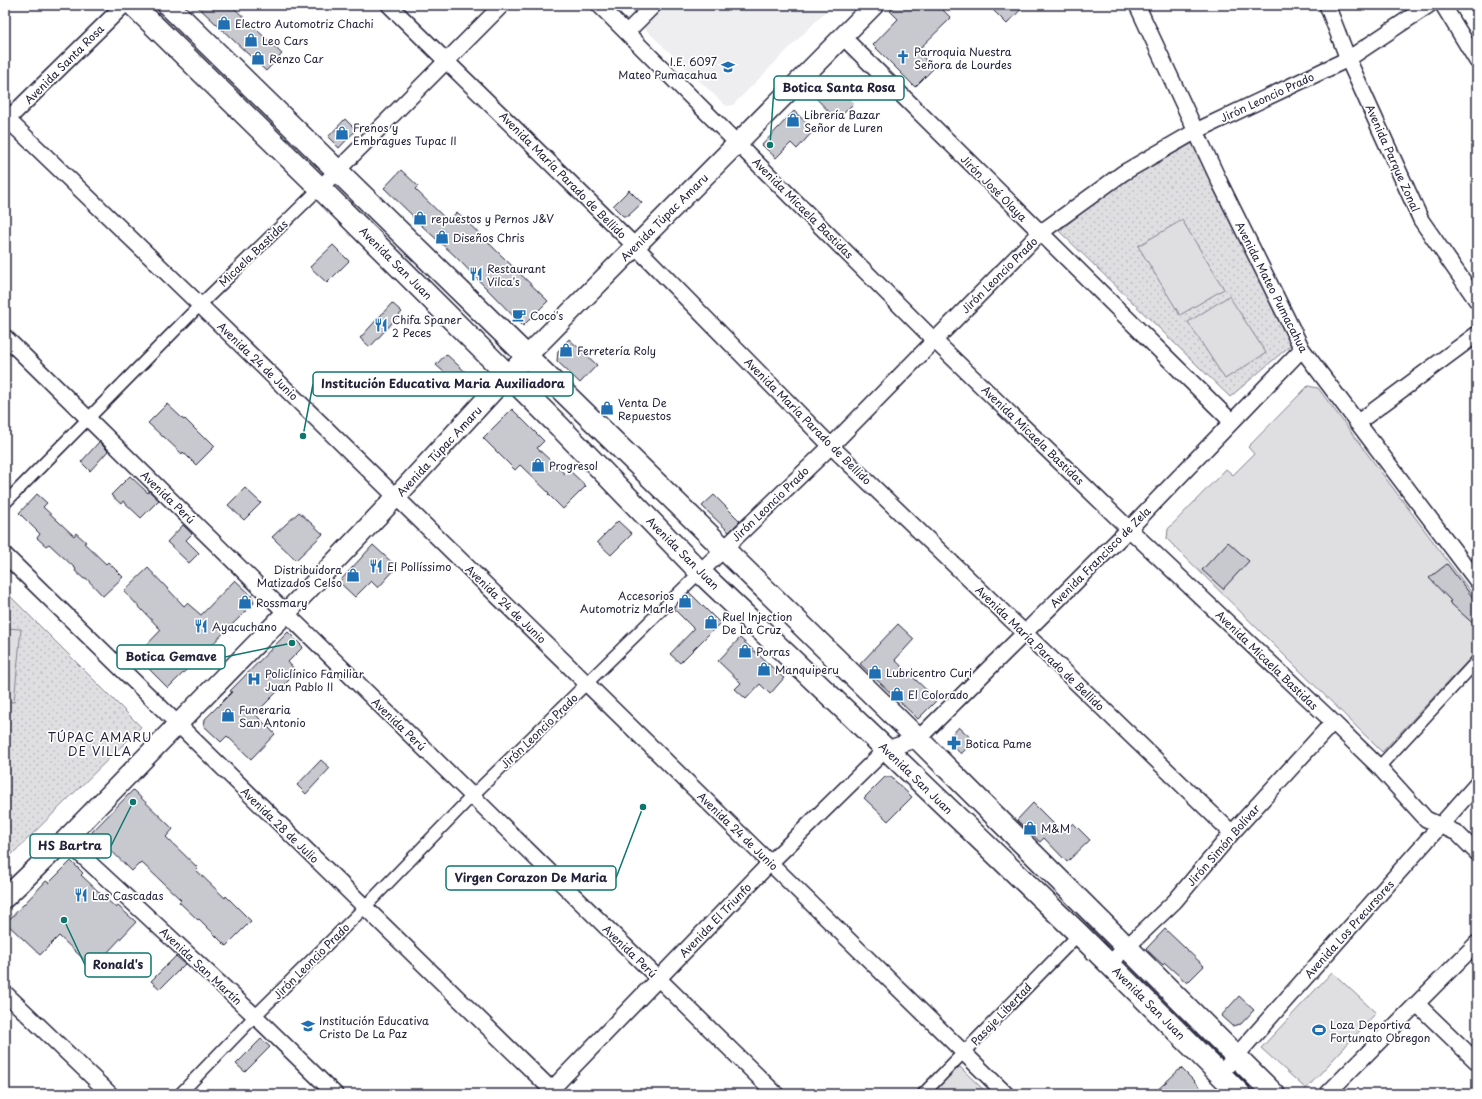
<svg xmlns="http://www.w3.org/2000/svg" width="1482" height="1099" font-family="'Playpen Sans',sans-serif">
<defs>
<pattern id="park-dots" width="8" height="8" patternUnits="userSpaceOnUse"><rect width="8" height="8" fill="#dfdfe2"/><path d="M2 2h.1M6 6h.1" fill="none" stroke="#bfbfc3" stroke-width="1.8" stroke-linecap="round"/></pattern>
</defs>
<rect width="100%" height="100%" fill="#fff"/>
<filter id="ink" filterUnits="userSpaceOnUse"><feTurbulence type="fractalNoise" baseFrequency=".025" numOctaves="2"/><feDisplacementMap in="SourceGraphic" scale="8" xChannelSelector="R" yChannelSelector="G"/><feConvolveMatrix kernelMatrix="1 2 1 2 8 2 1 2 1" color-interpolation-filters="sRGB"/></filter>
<g filter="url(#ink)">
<path fill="#eeeef1" d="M667 5H832L733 105 726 106 644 28Z"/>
<path fill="url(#park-dots)" stroke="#80808e" d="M1195 142 1292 344 1230 397 1059 231 1112 188Z
M5 591 141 727 5 861Z"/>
<path fill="#dfdfe2" stroke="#80808e" d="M1182 220 1224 289 1180 315 1138 246Z
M1229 296 1266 353 1225 379 1188 322Z
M1308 386 1318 388 1477 600V651L1382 752 1167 539 1168 529 1226 469 1233 475 1254 454 1248 447Z
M5 628 21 629 14 702 5 701Z
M1332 972 1376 1013 1306 1089 1261 1048Z
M957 1067H960L988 1094H928Z"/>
<path fill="#c8c8cf" stroke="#22223b" d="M196 5H231L282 54 266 71Z
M897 5H938L951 18 917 51 934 68 915 87 873 45 898 19 890 11Z
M988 5H1025L1007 24Z
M829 78 854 103 837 120 812 94Z
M794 111 814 130 797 149 791 143 776 158 762 145Z
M345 119 356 130 339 148 328 137Z
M401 170 418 186 415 189 448 221 457 212 548 301 523 326 454 255 422 226 412 217 413 216 384 188Z
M629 190 642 203 628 216H623L613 206Z
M333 245 349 261 327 283 310 267Z
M392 303 402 312 370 347 360 338Z
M569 339 597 365 580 383 557 361 558 351Z
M446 354 472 378 462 388 436 365Z
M167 404 184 420 185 419 204 438 206 437 215 446 196 465 183 452 182 454 163 436V437L148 423Z
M512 409 544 441 537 448 566 475 570 471 586 486 563 509 548 494 549 493 520 465 515 470 483 438Z
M99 442 108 451 90 471 81 462Z
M130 476 148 493 149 491 159 500 141 518 123 501 121 504 111 495Z
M245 488 261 503 244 520 228 505Z
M37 494 47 503 43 507 74 536 76 533 86 542 84 543 106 564 108 562 123 577 103 596 86 578 84 579 75 571 76 569 49 544 46 546 37 538 40 534 19 513Z
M714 495 740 521 729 532 702 506Z
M299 512 323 534 296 560 272 537Z
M618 521 632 534 611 555 597 542Z
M183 525 192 534 186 540 199 553 189 563 167 542Z
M1228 542 1249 561 1223 589 1202 570Z
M373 545 397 567 378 588 371 581 355 597 339 582Z
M1447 564 1477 603V627L1449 602 1451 601 1429 578Z
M148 568 184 606 187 603 201 615 235 580 252 596 254 603 168 688 136 656 161 630 124 591Z
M689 592 720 623 680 663 670 654 694 629 673 608Z
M898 624 914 639 895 660 937 700 918 719 860 664Z
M288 632 303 647 288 662 297 672 255 714 275 734 251 759 227 736 221 742 204 726 205 719 232 692 230 691Z
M740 638 784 678 770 694 760 684 746 699 735 689 741 683 718 661Z
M959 727 974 741 961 754 950 743V737Z
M321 760 330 768 306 794 297 785Z
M885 777H891L912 797 888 821 864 798Z
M133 790 173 829 166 837 198 868 196 870 225 898 226 896 251 921 226 946 199 919 198 920 179 902 181 900 141 862 132 871 92 832Z
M1033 803 1063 833 1073 823 1090 840 1067 862 1044 838 1040 842 1017 820Z
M71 861 83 873 81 875 116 908 118 906 136 922 93 968 59 936 40 955 6 923 46 881 49 883Z
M1165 929 1204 966 1187 983 1165 963 1163 965 1146 949Z
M176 956 185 964 160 989 151 981Z
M1239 996 1254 1010 1241 1024 1232 1026 1221 1016Z
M261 1039 270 1047 245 1072 236 1064Z
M1181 1068 1207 1094H1153Z"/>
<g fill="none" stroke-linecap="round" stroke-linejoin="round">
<g stroke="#22223b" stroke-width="14">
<path id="pedestrian" d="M5 503 200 305 320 188
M1379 767 1477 661
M180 1094 255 1016 365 907 472 796 700 572
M923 1094 1079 934"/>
</g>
<g stroke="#22223b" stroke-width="18">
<path id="minor" d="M389 5 635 246 831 446 1232 833
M599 5 934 340 1129 529 1333 722 1379 767 1426 819 1457 833 1477 853
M1137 5 1220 183 1302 349 1477 581
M1327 5 1348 59 1421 220 1477 301
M1443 5 1477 61
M627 32 654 5
M843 37 1232 422
M5 117 200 305 1006 1094
M5 122 124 5
M320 188 502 5
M5 337 776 1094
M1357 423 1477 334
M5 555 556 1094
M700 572 831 446 1040 233 1123 173 1196 131 1348 59 1429 5
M65 840 255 1016 335 1094
M1109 964 1175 901 1232 833 1333 722
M5 993 110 1094
M1417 1004 1477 1062
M1220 1074 1477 784
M547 1094 770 863 886 749 918 739 1129 529 1302 349
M1327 1094 1477 943"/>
</g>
<g stroke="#22223b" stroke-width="22">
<path id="tertiary" d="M5 898 65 840 286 613 396 497 508 375 874 5"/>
</g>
<g stroke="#22223b" stroke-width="24">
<path id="secondary" d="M133 5 320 188 559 426 700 572 886 749 1079 934 1240 1094
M168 5 918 739 1274 1094"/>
</g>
<use href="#pedestrian" stroke="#fff" stroke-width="11"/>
<use href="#minor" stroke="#fff" stroke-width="15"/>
<use href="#tertiary" stroke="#fff" stroke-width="19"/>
<use href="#secondary" stroke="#fff" stroke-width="21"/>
</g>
</g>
<defs>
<g id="shop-bare" transform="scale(1.08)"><path d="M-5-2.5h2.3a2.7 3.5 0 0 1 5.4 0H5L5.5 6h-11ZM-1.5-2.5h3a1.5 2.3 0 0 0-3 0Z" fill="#1f6fb2" stroke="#fff" stroke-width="2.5" paint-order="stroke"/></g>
<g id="church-bare" transform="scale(1.08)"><path d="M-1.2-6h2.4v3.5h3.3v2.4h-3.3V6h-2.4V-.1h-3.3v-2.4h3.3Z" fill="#1f6fb2" stroke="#fff" stroke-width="2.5" paint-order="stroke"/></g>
<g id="school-bare" transform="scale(1.08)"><path d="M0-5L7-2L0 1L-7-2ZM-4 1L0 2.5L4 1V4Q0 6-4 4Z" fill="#1f6fb2" stroke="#fff" stroke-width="2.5" paint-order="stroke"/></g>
<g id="restaurant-bare" transform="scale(1.08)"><path d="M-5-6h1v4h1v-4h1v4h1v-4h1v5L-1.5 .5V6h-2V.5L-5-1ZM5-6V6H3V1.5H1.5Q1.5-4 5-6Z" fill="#1f6fb2" stroke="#fff" stroke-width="2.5" paint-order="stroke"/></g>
<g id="cafe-bare" transform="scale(1.08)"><path d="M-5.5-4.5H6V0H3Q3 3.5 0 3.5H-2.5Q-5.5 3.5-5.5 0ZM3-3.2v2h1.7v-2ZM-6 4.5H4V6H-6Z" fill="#1f6fb2" stroke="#fff" stroke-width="2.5" paint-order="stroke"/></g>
<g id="hospital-bare" transform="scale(1.08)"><path d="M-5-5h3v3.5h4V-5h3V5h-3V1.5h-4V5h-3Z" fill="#1f6fb2" stroke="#fff" stroke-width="2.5" paint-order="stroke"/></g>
<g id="pharmacy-bare" transform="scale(1.08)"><path d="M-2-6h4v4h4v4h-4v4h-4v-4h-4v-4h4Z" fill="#1f6fb2" stroke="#fff" stroke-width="2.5" paint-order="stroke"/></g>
<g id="stadium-bare" transform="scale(1.08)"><path d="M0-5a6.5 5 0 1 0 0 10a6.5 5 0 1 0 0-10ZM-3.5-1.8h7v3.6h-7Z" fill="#1f6fb2" stroke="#fff" stroke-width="2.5" paint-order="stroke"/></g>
</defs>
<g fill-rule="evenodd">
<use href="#shop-bare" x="224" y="23"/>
<use href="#shop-bare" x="251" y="40"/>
<use href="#church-bare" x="903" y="57"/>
<use href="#shop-bare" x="258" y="58"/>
<use href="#school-bare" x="728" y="67"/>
<use href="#shop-bare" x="793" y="120"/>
<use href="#shop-bare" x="342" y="133"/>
<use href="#shop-bare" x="420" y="218"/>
<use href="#shop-bare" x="442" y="237"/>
<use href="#restaurant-bare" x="476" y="274"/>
<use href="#cafe-bare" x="519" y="315"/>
<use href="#restaurant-bare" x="381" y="325"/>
<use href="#shop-bare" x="566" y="350"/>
<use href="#shop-bare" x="607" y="408"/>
<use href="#shop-bare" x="538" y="465"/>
<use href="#restaurant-bare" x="376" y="566"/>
<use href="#shop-bare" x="353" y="575"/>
<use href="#shop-bare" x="685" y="601"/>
<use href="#shop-bare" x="245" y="602"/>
<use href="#shop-bare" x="711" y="622"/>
<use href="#restaurant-bare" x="201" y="626"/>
<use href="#shop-bare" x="745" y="651"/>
<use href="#shop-bare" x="764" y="669"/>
<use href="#shop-bare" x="875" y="672"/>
<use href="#hospital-bare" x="254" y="679"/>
<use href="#shop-bare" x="897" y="694"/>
<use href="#shop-bare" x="228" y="715"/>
<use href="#pharmacy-bare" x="954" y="743"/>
<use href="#shop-bare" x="1030" y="828"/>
<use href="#restaurant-bare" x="81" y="895"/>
<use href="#school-bare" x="308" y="1026"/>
<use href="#stadium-bare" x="1319" y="1030"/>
</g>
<g text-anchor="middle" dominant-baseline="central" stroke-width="3.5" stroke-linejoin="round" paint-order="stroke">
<g font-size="11" fill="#22223b" stroke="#fff" text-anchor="start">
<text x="235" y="23">Electro Automotriz Chachi</text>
<text x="262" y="40">Leo Cars</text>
<text x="914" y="51">Parroquia Nuestra<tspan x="914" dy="13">Señora de Lourdes</tspan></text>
<text x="269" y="58">Renzo Car</text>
<text x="717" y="61" text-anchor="end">I.E. 6097<tspan x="717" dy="13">Mateo Pumacahua</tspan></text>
<text x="804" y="114">Librería Bazar<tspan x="804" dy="13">Señor de Luren</tspan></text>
<text x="353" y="127">Frenos y<tspan x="353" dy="13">Embragues Tupac II</tspan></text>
<text x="431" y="218">repuestos y Pernos J&amp;V</text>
<text x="453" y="237">Diseños Chris</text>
<text x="487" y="268">Restaurant<tspan x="487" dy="13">Vilca's</tspan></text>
<text x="530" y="315">Coco's</text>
<text x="392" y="319">Chifa Spaner<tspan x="392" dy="13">2 Peces</tspan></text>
<text x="577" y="350">Ferretería Roly</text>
<text x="618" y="402">Venta De<tspan x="618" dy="13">Repuestos</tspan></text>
<text x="549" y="465">Progresol</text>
<text x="387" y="566">El Pollíssimo</text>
<text x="342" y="569" text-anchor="end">Distribuidora<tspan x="342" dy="13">Matizados Celso</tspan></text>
<text x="674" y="595" text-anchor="end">Accesorios<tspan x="674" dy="13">Automotriz Marle</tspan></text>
<text x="256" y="602">Rossmary</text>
<text x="722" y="616">Ruel Injection<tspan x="722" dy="13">De La Cruz</tspan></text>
<text x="212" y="626">Ayacuchano</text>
<text x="756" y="651">Porras</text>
<text x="775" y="669">Manquiperu</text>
<text x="886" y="672">Lubricentro Curi</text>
<text x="265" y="673">Policlínico Familiar<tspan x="265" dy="13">Juan Pablo II</tspan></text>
<text x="908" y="694">El Colorado</text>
<text x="239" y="709">Funeraria<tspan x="239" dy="13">San Antonio</tspan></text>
<text x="965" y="743">Botica Pame</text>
<text x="1041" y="828">M&amp;M</text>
<text x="92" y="895">Las Cascadas</text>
<text x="319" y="1020">Institución Educativa<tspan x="319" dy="13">Cristo De La Paz</tspan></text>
<text x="1330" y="1024">Loza Deportiva<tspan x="1330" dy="13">Fortunato Obregon</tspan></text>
</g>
<g font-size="11" fill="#22223b" stroke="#fff">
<text transform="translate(64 64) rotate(-45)">Avenida Santa Rosa</text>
<text transform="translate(1267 97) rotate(-25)">Jirón Leoncio Prado</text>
<text transform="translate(1393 158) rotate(66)">Avenida Parque Zonal</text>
<text transform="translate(563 175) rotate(45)">Avenida María Parado de Bellido</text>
<text transform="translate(994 188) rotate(45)">Jirón José Olaya</text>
<text transform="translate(803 208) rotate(45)">Avenida Micaela Bastidas</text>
<text transform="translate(664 217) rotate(-45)">Avenida Túpac Amaru</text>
<text transform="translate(253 253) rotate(-44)">Micaela Bastidas</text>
<text transform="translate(396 263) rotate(45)">Avenida San Juan</text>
<text transform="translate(999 275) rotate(-45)">Jirón Leoncio Prado</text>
<text transform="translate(1272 287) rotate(63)">Avenida Mateo Pumacahua</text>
<text transform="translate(258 361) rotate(44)">Avenida 24 de Junio</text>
<text transform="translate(808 421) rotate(45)">Avenida María Parado de Bellido</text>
<text transform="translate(1033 435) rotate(44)">Avenida Micaela Bastidas</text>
<text transform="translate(439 451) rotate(-47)">Avenida Túpac Amaru</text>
<text transform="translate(168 497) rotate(44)">Avenida Perú</text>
<text transform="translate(770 504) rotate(-44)">Jirón Leoncio Prado</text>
<text transform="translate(683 553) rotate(45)">Avenida San Juan</text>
<text transform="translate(1100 557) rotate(-45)">Avenida Francisco de Zela</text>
<text transform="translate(506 604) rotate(44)">Avenida 24 de Junio</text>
<text transform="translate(1040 648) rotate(44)">Avenida María Parado de Bellido</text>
<text transform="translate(1267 660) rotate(44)">Avenida Micaela Bastidas</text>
<text transform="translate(399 724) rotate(44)">Avenida Perú</text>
<text transform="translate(539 731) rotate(-44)">Jirón Leoncio Prado</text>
<text transform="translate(916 778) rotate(44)">Avenida San Juan</text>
<text transform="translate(280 825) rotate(44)">Avenida 28 de Julio</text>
<text transform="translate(738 831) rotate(44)">Avenida 24 de Junio</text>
<text transform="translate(1223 845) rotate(-49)">Jirón Simón Bolívar</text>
<text transform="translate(715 920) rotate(-46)">Avenida El Triunfo</text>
<text transform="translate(1349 929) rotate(-48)">Avenida Los Precursores</text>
<text transform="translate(630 951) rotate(44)">Avenida Perú</text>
<text transform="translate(311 961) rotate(-45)">Jirón Leoncio Prado</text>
<text transform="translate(201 966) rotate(43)">Avenida San Martín</text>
<text transform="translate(1149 1003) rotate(45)">Avenida San Juan</text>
<text transform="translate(1001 1014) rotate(-46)">Pasaje Libertad</text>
</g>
<g font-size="12" letter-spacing="1" fill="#22223b" stroke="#fff">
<text x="100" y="737">TÚPAC AMARU<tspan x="100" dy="14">DE VILLA</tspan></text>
</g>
</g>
<path fill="none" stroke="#0f766e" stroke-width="1.5" d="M770 145L774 88M303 436L313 384M292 643L225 657M133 802L111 846M643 807L616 878M64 920L85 965"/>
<g fill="#0f766e" stroke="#fff" stroke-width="1.5">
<circle cx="770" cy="145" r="4"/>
<circle cx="303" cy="436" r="4"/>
<circle cx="292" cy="643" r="4"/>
<circle cx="133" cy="802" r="4"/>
<circle cx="643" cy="807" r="4"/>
<circle cx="64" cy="920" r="4"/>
</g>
<g fill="#fff" stroke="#0f766e" stroke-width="1.5">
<rect x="774" y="76" width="130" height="24" rx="4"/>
<rect x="313" y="372" width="260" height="24" rx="4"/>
<rect x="117" y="645" width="108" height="24" rx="4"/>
<rect x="30" y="834" width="81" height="24" rx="4"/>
<rect x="446" y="866" width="170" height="24" rx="4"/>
<rect x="85" y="953" width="66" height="24" rx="4"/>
</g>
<g font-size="12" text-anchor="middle" font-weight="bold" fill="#22223b">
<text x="839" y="92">Botica Santa Rosa</text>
<text x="443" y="388">Institución Educativa Maria Auxiliadora</text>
<text x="171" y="661">Botica Gemave</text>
<text x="70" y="850">HS Bartra</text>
<text x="531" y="882">Virgen Corazon De Maria</text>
<text x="118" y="969">Ronald's</text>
</g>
<rect width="1482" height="1099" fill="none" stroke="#fff" stroke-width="20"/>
<rect x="10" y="10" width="1462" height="1079" fill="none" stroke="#22223b" stroke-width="1.5" filter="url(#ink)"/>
</svg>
